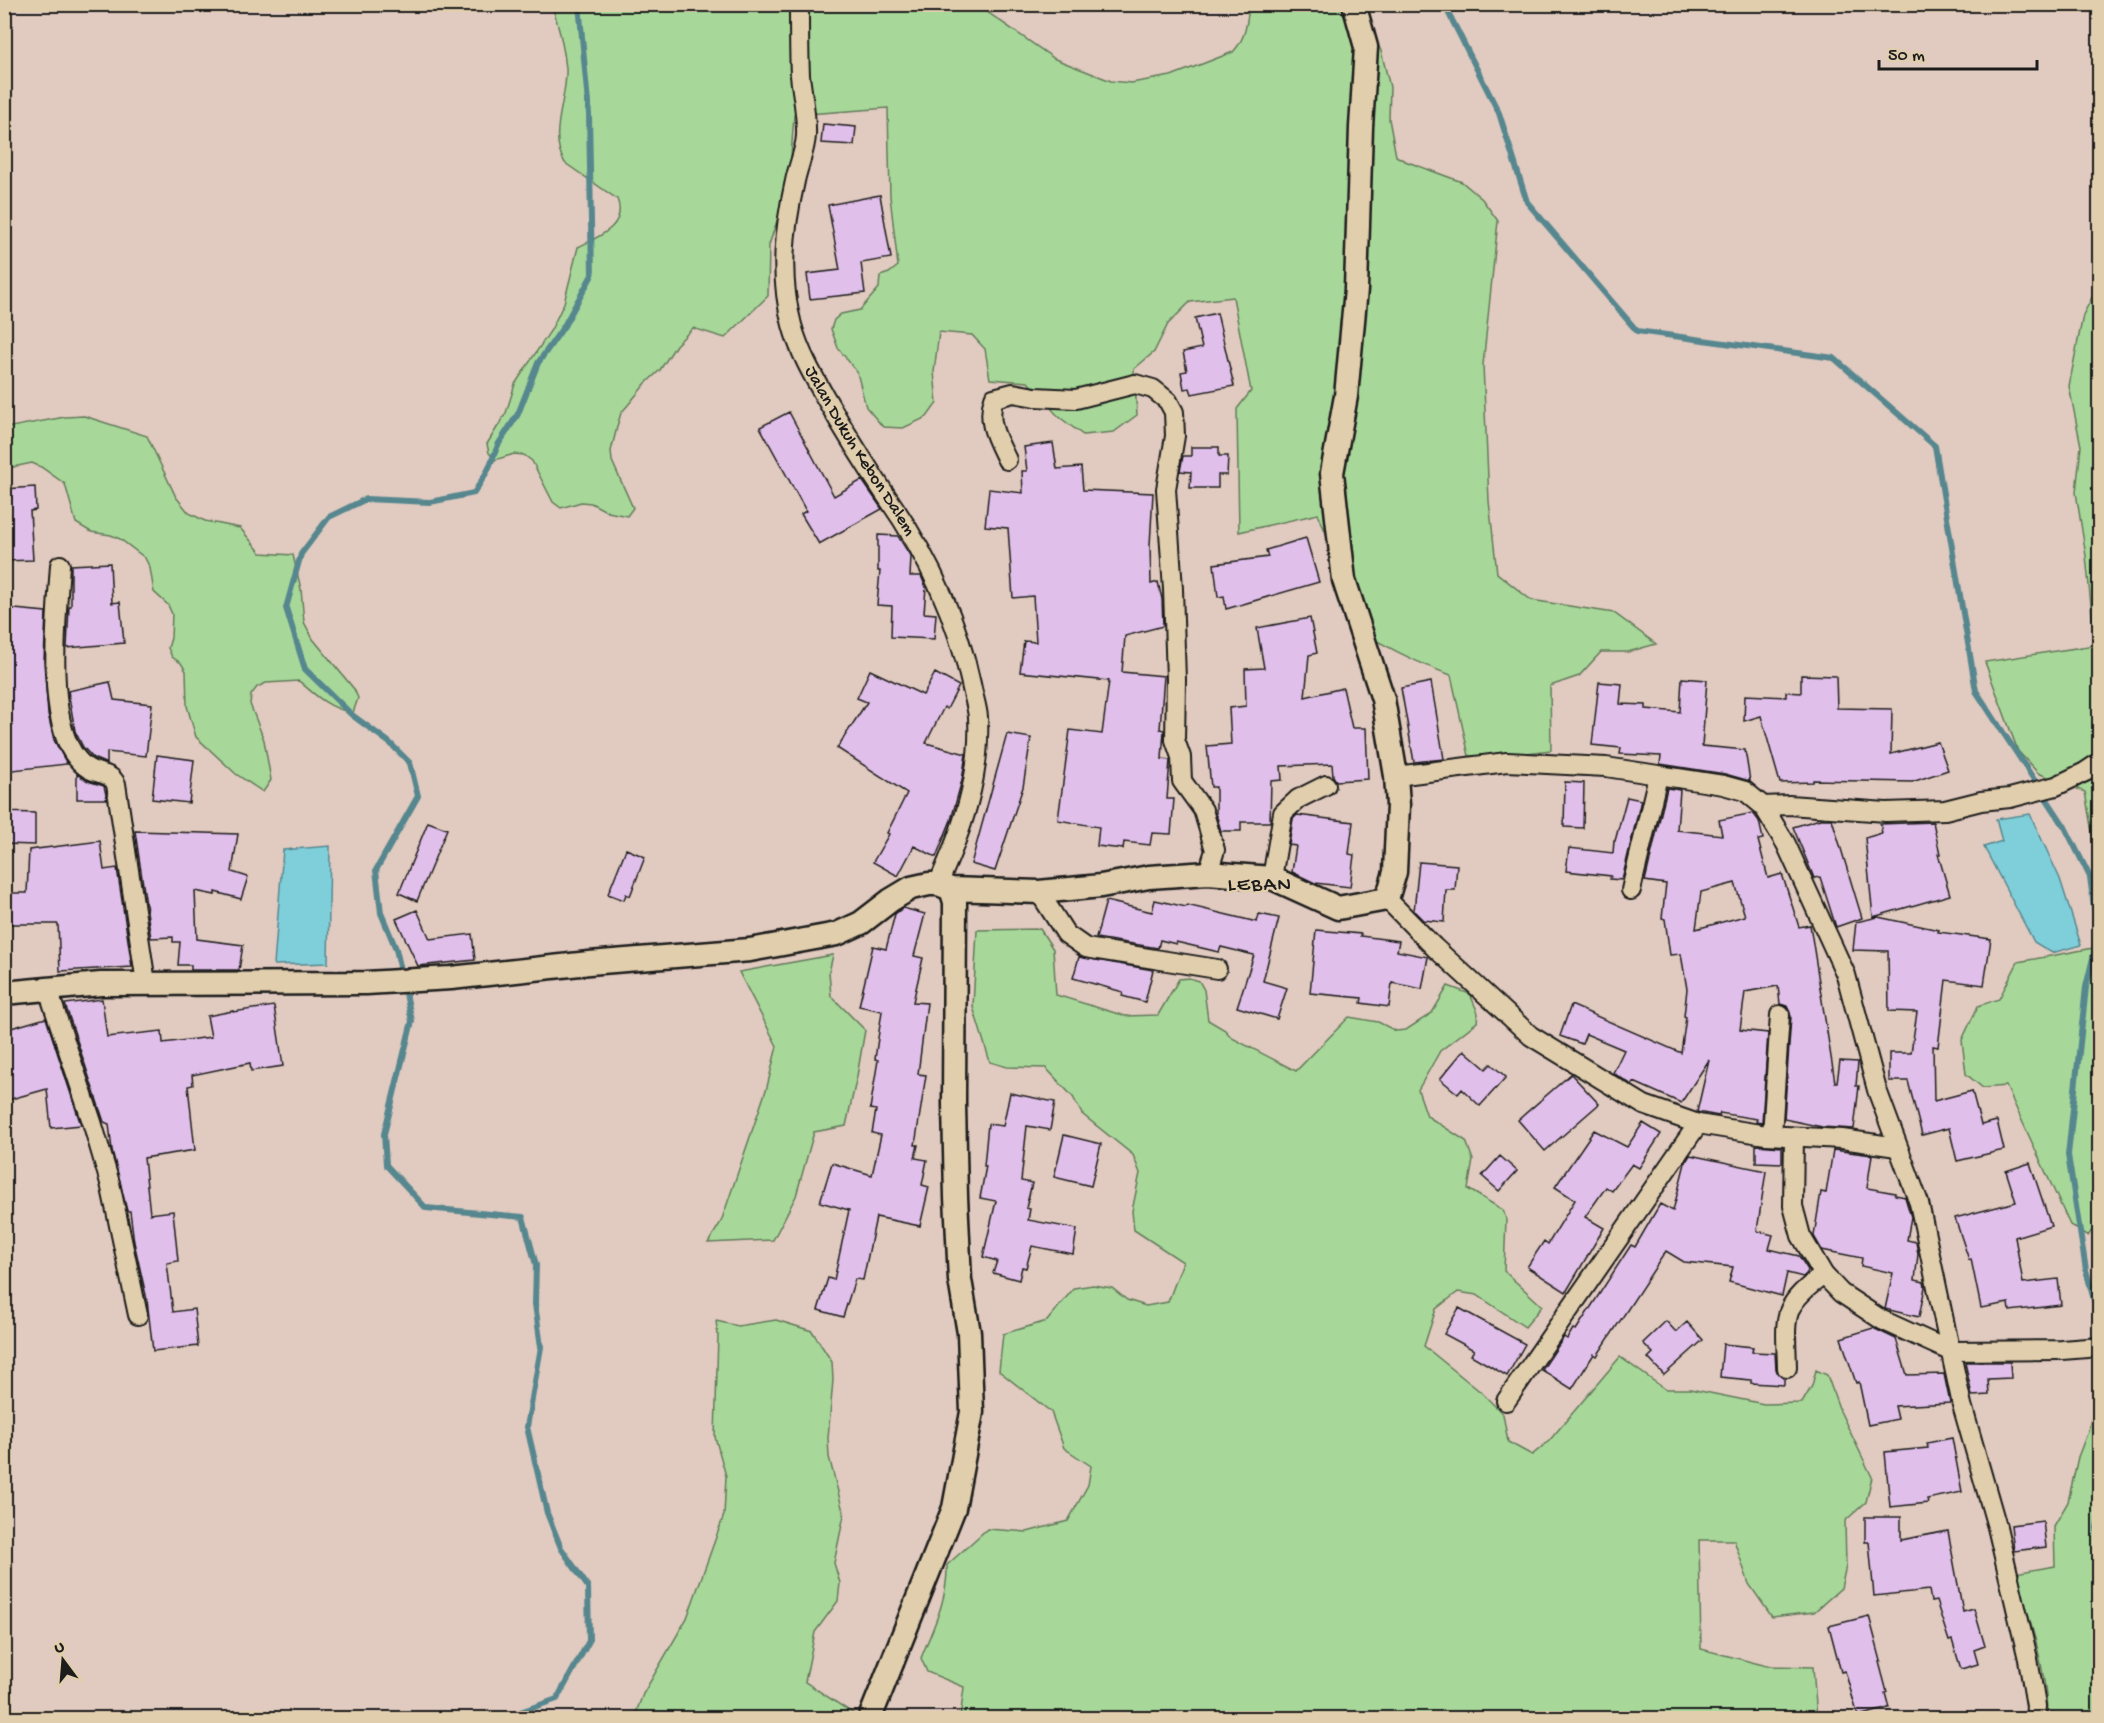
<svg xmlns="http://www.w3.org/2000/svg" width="2104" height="1723" font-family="'Gochi Hand',sans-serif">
<rect width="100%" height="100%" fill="#e1cabf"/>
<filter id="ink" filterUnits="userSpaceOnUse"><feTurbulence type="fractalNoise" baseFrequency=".0167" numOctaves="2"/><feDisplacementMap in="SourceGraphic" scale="12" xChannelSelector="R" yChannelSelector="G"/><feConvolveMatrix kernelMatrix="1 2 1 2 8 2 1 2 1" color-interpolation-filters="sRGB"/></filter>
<g filter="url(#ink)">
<path fill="#a7d899" stroke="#627a5a" stroke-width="1.5" d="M552 5H977L1055 59 1111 81 1131 83 1171 76 1233 52C1246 38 1247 23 1249 5H1355L1363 12 1381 51 1390 87 1389 119 1396 156 1405 161 1462 182 1482 199 1498 221 1483 365 1489 501 1497 573 1531 600 1614 613 1656 644 1628 652H1601L1579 676 1550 686 1551 750 1503 756H1469L1451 675C1413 662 1379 642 1345 623L1335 555 1318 514 1239 532 1237 409 1251 391 1233 297 1190 302 1168 324 1154 352 1134 369 1137 415 1114 432 1083 435 1058 416 1028 382 990 379 985 349 972 335 939 332 934 372 937 403 927 417 903 428 883 427 866 407 857 372 838 348 831 329 834 320 841 314 860 310 879 288 880 276 889 273 898 266 890 196 888 108 794 115 789 185 769 245 768 296 725 338 693 328 676 345 660 370 646 383 628 405 621 413 618 423 611 451 612 461 633 508 627 516 608 512 591 503 581 502 561 508 553 502 532 461 524 455 514 454 495 460 489 453 487 444 506 413 515 384 551 330 564 303 578 247C598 237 628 226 617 199L565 163C547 134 568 99 566 68 564 48 558 24 552 5Z
M2099 284V887L2097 861 2085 792 2038 773 2018 751 1985 662 2095 645 2086 556 2076 492 2081 446 2069 386 2083 315Z
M84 416 147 436 176 497 189 513 205 521 240 528 261 553 293 555 301 589 304 622 313 639 354 689 358 698 353 713C330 709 316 696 299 681L266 683 257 687 251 695 250 704 264 740 271 780 263 792 236 774 196 737 187 706 186 671 181 663 172 657 168 648 171 638 172 614 168 605 154 592 150 568 145 558 120 539 111 535 91 532 76 523 65 484 41 467 32 463 13 467 5 471V428L65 417Z
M1040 929 1053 949 1056 995 1125 1016 1158 1015 1179 979 1189 978 1199 981 1204 990 1208 1020 1225 1030 1232 1038 1296 1071 1349 1017 1378 1022 1396 1031 1406 1030 1432 1013 1448 986 1470 994 1478 1013 1477 1022 1440 1051 1418 1090 1427 1116 1466 1141 1473 1160 1468 1189 1503 1210 1506 1219 1504 1271 1542 1306 1525 1327 1477 1295 1458 1292 1436 1309 1424 1346 1482 1393 1503 1414 1508 1442 1532 1455 1549 1441 1620 1357 1665 1389H1690L1764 1404 1802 1403 1812 1386 1816 1370 1827 1375 1840 1411 1872 1477 1866 1502 1845 1521 1846 1566 1841 1588 1814 1612 1772 1617 1749 1584 1734 1540H1699L1701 1649 1767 1666 1813 1667 1817 1718H960L964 1687 927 1672 921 1658C933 1628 948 1599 947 1565L987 1529 1027 1532 1068 1521 1088 1485 1091 1466 1064 1448 1051 1412 999 1371 1003 1334 1047 1321 1074 1288 1093 1285 1112 1288 1127 1300 1146 1306 1168 1302 1183 1262 1134 1230 1132 1211 1140 1173 1133 1155 1082 1114 1073 1097 1046 1068 1007 1067 990 1062 973 1007 977 930Z
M2099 947 2100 1219 2088 1236 2070 1225 2006 1086 1983 1088 1966 1074 1962 1040 1978 1006 1999 999 2018 962Z
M833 955 829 972 831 996 865 1030 857 1076 846 1126 814 1132 796 1196 773 1240 708 1243 721 1222 767 1087 777 1046 739 972Z
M776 1320 812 1331 832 1362 833 1380 828 1438 829 1457 844 1515 834 1563 840 1583 838 1601 815 1632 805 1682 860 1718H634L643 1694 687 1618 724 1515 726 1476 715 1437 718 1335 716 1321 738 1326Z
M2095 1364H2099V1718H2062L2047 1710C2045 1662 2029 1618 2015 1573L2055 1566 2054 1526 2068 1502 2078 1457 2088 1431 2098 1394V1383Z"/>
<path fill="#7fcfdb" stroke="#57878f" stroke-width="1.5" d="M2030 814 2060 879 2081 945 2052 953 2034 942 1984 847 2002 841 1996 819Z
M330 846 328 963 274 965 283 850Z"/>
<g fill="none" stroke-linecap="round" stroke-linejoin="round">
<path stroke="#57878f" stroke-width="6" d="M1444 4 1499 113 1527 202 1637 331 1834 358 1935 446 1976 691 2065 827 2090 877 2098 937 2086 987 2068 1155 2086 1270 2100 1323
M402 975 396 949 381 913 376 870 418 796 410 763 390 743 352 715 305 669 286 608 301 554 329 517 366 499 430 502 474 493 488 470 498 445 518 414 538 363 564 326 592 275 589 114 579 4
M404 985 412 1021 384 1134 386 1165 426 1208 523 1217 536 1265 535 1304 541 1347 527 1427 547 1513 561 1548 588 1587 589 1641 557 1699 503 1718
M2100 1512 2097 1528 2100 1545"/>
</g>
<path fill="#e1bfeb" stroke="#1c1c1c" stroke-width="1.5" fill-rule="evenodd" d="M823 124 856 127 854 145 821 143Z
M880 195 891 258 861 263 865 293 810 299 807 274 840 270 828 205Z
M1217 313 1234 386 1192 394 1190 388 1184 389 1181 372 1187 371 1183 352 1202 348 1195 318Z
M789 412 834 496 862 480 882 509 819 544 801 514 806 511 760 427Z
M1053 443 1057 469 1081 467 1083 490 1153 493 1150 545 1151 584 1158 582 1162 599 1163 626 1125 636 1122 672 1164 676 1160 729 1164 730 1162 759 1170 760 1167 799H1174L1171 834 1152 833 1150 845 1124 842 1123 849 1097 846 1099 827 1058 820 1070 730 1102 734 1109 681 1020 672 1024 641 1036 642 1033 596 1013 598 1008 528 985 526 989 489 1023 493 1022 471H1027L1024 447Z
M1191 447H1219V456H1228L1227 475H1218V488H1190L1191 472 1180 471 1183 456H1191Z
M35 487 36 510 30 511 33 560 4 561V489Z
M878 535 898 536 911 557 910 576H921L926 587 924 613 936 614 934 639 891 637 892 606 877 605 880 571H878Z
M1306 538 1319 582 1226 609 1224 596 1218 597 1214 564 1268 557 1266 550Z
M110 563 112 603 120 602 124 643 67 648 69 606H71V565Z
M4 608 46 612 44 662 48 714 54 740 67 764 4 771Z
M1310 618 1317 653 1309 655 1305 697 1343 688 1352 728H1366L1368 779 1336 781 1333 776 1332 764 1281 766 1282 780 1271 781 1270 822H1241V831H1221L1216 814V787H1211L1207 746 1231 744 1229 708 1246 706 1245 669 1264 668 1257 628Z
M870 670 923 695 935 673 959 686 947 709 944 707 926 743 966 754 962 780 951 820 936 857 914 846 898 876 873 862 889 834 887 833 907 793 837 748 867 702 857 698Z
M1801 675 1836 676 1837 708 1892 709 1891 754 1938 742 1948 770 1912 782 1813 780V782L1780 783 1761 716 1744 721 1745 695 1786 697V692L1801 693Z
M1682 678 1707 680 1702 746 1745 750 1750 781 1725 774 1660 764 1661 756 1620 754 1621 748 1592 745 1599 682 1622 684 1620 704 1646 705V709L1680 712Z
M110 682 114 700 152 704 146 756 107 752V764L93 758 83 747 75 731 68 691Z
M1431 682 1444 759 1414 762 1401 688Z
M1007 734 1031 738 1023 787 995 871 971 864Z
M157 755 194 760 189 803 152 799Z
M77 774 88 781 104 786 107 799H77Z
M1565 782 1584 783 1583 828 1564 827Z
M1667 788 1680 790 1677 830 1722 835 1719 820 1753 813 1759 821 1763 839 1758 840 1768 878 1782 874 1799 927 1810 925 1835 1082H1837L1840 1061 1858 1062 1856 1086H1859L1854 1129 1822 1127 1784 1119 1791 1016 1787 1006 1780 1004 1778 986 1745 992 1740 1030 1768 1033 1762 1123 1756 1122 1757 1119 1720 1113 1719 1116 1697 1112 1709 1060 1681 1103 1634 1082 1632 1085 1613 1073 1624 1050 1586 1034 1582 1044 1560 1036 1571 1005 1681 1053 1686 1017 1684 1016 1687 989 1681 954 1670 955 1665 919 1662 918 1666 884 1645 881ZM1735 883 1745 916 1696 929 1701 892Z
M1627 797 1641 800 1622 880 1610 879 1611 876 1566 871 1569 848 1613 853 1614 841H1615Z
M4 812 35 813V845L4 844Z
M1297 815 1353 822 1349 854 1354 855 1350 887 1315 883 1292 872 1296 846 1289 845 1293 819Z
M1820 819H1832L1862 918 1836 927 1820 877 1814 878 1793 827Z
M428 822 447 829 417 901 399 893Z
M1933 822 1940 854H1938L1950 895 1873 917 1865 838 1882 833 1880 824Z
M135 831 238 834 232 872 248 877 241 899 215 892V895L195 891 197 939 243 945 239 970H191V965H178L180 942H173V937L151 938Z
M100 841 104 870 117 868 132 967 60 971 58 924H11V893H27L29 850Z
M626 849 645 857 630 896 626 894 624 900 608 894Z
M1419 862 1457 865 1455 890H1446L1444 922 1423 920 1414 911Z
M1155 900 1186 907 1187 905 1257 922 1259 914 1279 918 1263 981 1287 988 1277 1019 1237 1007 1254 955 1221 947 1219 952 1176 942V944L1160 940 1158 948 1096 938 1106 901 1152 912Z
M903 908 925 914 914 956 923 958 913 1002 927 1003 918 1074 926 1075 915 1145H918L915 1158 927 1160 922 1185 929 1187 920 1226 876 1217 863 1280 855 1279 843 1317 818 1310 828 1278 834 1280 849 1210 820 1202 832 1163 872 1175 881 1135 872 1133 876 1110 870 1109 878 1060 875 1059 882 1011 859 1006 873 946 886 949 895 914Z
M417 910 430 939 472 934 475 960 418 966 396 919Z
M1878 917 1939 930 1938 932 1991 939 1984 985 1946 980 1938 1047 1933 1046 1934 1101 1972 1091 1981 1125 1997 1121 2004 1150 1957 1161 1949 1128 1922 1135 1908 1081H1889V1053H1911L1917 1012 1889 1011 1888 951 1853 950 1856 922Z
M1316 930 1361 934 1360 936 1399 941 1397 951 1428 957 1422 989 1392 983 1389 1007 1361 1003 1362 998 1310 993Z
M1079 957 1153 970 1145 1002 1122 996 1123 992 1073 978Z
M102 999 107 1037 162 1031 163 1043 211 1037 207 1016 233 1011V1012L274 1006 283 1066 251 1071 250 1063 192 1075 193 1085 188 1086 195 1150 144 1158 150 1214 173 1211 178 1261 167 1263 173 1312 194 1309 198 1346 153 1351 147 1300 134 1242 130 1211H127L112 1150 109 1124 104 1122 65 1004Z
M46 1018 81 1125 51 1128 47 1089 4 1101V1030Z
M1464 1050 1486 1069 1491 1064 1506 1077 1480 1106 1462 1089 1458 1094 1440 1079Z
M1571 1074 1599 1104 1545 1151 1518 1120Z
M1010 1093 1055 1102 1050 1130 1027 1126 1021 1181 1032 1183 1026 1208 1030 1209 1028 1220 1077 1229 1073 1254 1032 1246 1026 1268 1022 1267 1019 1280 993 1273 997 1261 983 1257 996 1201 980 1198 986 1166H984L988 1124 1003 1126Z
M1643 1123 1661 1134 1639 1168 1632 1164 1612 1191 1606 1187 1585 1217 1604 1228 1566 1292 1527 1267 1544 1241 1548 1244 1575 1200 1555 1187 1594 1130 1627 1147Z
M1064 1135 1101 1144 1091 1186 1054 1177Z
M1756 1145 1782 1147V1163L1756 1162Z
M1833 1150 1872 1155 1867 1188 1895 1193V1195L1905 1197 1911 1217 1907 1240 1916 1242 1918 1254 1915 1280 1924 1282 1925 1287 1919 1317 1885 1309 1893 1273 1861 1266 1862 1258 1822 1250 1814 1236 1821 1192 1826 1193Z
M1690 1155 1766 1171 1757 1231 1773 1235 1769 1249 1799 1256 1808 1270 1807 1273 1803 1277 1787 1273 1782 1296 1729 1282 1733 1267 1684 1262 1666 1251 1597 1356 1594 1354 1572 1389 1542 1370 1564 1337 1567 1339 1573 1329 1576 1330 1631 1245 1635 1247 1660 1204 1673 1211 1685 1163Z
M1500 1156 1517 1171 1499 1191 1482 1176Z
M2030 1163 2051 1226 2015 1237 2023 1283 2058 1279 2061 1305 2010 1311 2009 1303 1981 1308 1971 1259 1969 1260 1955 1218 2016 1202 2006 1171Z
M1459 1308 1525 1344 1507 1376 1471 1355 1474 1350 1444 1334Z
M1666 1321 1676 1332 1687 1322 1703 1340 1664 1375 1648 1358 1653 1353 1643 1343Z
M1873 1328 1896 1339 1907 1375 1944 1374 1950 1403 1895 1406 1898 1419 1868 1425 1859 1382 1856 1383 1841 1338Z
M1723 1344 1753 1347 1752 1352 1775 1353 1776 1369 1778 1374 1784 1379V1385L1751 1383V1380L1720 1377Z
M1965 1362H2010L2011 1378 1988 1379 1989 1395 1972 1396Z
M1952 1438 1962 1492 1927 1499 1928 1503 1890 1507 1885 1452 1928 1448 1927 1443Z
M1865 1517H1901V1540L1948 1531 1963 1612 1974 1609 1985 1646 1974 1650 1978 1664 1961 1669 1952 1640 1949 1641 1936 1601 1931 1602 1929 1590 1874 1596 1869 1542H1865Z
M2043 1521 2046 1547 2014 1551 2011 1525Z
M1869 1616 1881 1661 1879 1662 1887 1692 1885 1693 1889 1708 1858 1716 1845 1671 1841 1672 1829 1626Z"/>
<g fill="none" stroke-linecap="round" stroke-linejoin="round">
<g stroke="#1c1c1c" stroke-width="22">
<g id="minor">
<path id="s1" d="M799 4C799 28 799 52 800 75 802 95 807 115 806 136 805 151 798 166 795 181 784 230 779 276 792 325 799 351 812 374 825 397 845 432 865 464 887 497 926 553 957 618 971 684 973 695 977 706 978 717 981 776 962 831 938 884"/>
<path d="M1007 460C997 439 986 422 994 398L1013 393 1035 397 1076 399 1135 384 1153 389 1168 401 1174 412 1175 436 1166 489 1173 589 1176 680 1175 740 1181 757 1182 781 1203 810 1215 850 1208 873"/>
<path d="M60 565C57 614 46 711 73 753 77 759 82 765 89 769 99 775 110 772 116 784L146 983"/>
<path d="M1396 776 1507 762 1606 767 1723 785 1745 791 1763 806 1786 844 1846 975 1877 1090 1919 1203 1962 1405 1997 1527 2028 1659 2036 1706 2035 1718"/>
<path d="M1763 806 1789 805 1886 812 1945 810 1981 801 2010 798 2056 786 2085 772 2100 762"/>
<path d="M1272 878 1283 813 1298 799 1326 785"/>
<path d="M1631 890 1658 776"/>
<path d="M1039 892 1066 934 1086 948 1217 969"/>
<path d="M1387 899 1434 947 1531 1036 1644 1105 1698 1124 1766 1135 1842 1139 1897 1147"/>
<path d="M48 990 92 1122 110 1183 138 1315"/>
<path d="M1772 1135 1780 1015"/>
<path d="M1794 1137 1793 1206 1801 1236 1824 1275 1841 1293 1882 1320 1950 1351 2062 1350 2100 1347"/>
<path d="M1787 1368C1786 1318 1779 1306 1824 1275"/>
<path d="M1506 1401 1698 1124"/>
</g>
</g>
<g stroke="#1c1c1c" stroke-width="27">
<path id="tertiary" d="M951 889 1039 892 1101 886 1149 877 1208 873 1272 878 1338 908 1387 899 1395 872 1398 805 1396 776 1383 699 1344 580 1332 473 1346 396 1356 289 1361 127 1366 47 1354 4
M4 993 101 984 366 983 451 978 589 963 750 950 837 934 861 923 891 900 911 888 929 884H938L951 889 955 902 954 1104 956 1197 960 1280 969 1333 972 1412 954 1508 870 1718"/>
</g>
<use href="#minor" stroke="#e1ceac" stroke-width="18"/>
<use href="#tertiary" stroke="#e1ceac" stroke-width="22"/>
</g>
</g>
<g text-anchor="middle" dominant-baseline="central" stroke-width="5" stroke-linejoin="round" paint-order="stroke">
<g font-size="18" fill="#1c1c1c" stroke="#e1ceac">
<text stroke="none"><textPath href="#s1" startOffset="468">Jalan Dukuh Kebon Dalem</textPath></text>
</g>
<g font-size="21" letter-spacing="1.5" fill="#1c1c1c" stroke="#e1ceac">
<text x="1260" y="886">LEBAN</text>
</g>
</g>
<rect width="2104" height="1723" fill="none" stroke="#e1ceac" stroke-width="24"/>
<rect x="12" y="12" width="2080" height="1699" fill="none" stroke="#1c1c1c" stroke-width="2" filter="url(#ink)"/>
<g transform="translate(63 1660) rotate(344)" stroke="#e1ceac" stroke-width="4.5" paint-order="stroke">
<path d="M0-4.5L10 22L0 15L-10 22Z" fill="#1c1c1c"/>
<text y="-9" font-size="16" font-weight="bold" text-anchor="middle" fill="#1c1c1c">U</text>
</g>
<path d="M1879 60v9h158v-9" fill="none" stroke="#1c1c1c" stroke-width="3"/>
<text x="1888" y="60" font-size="18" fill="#1c1c1c" stroke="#e1ceac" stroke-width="4.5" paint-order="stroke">50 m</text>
</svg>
